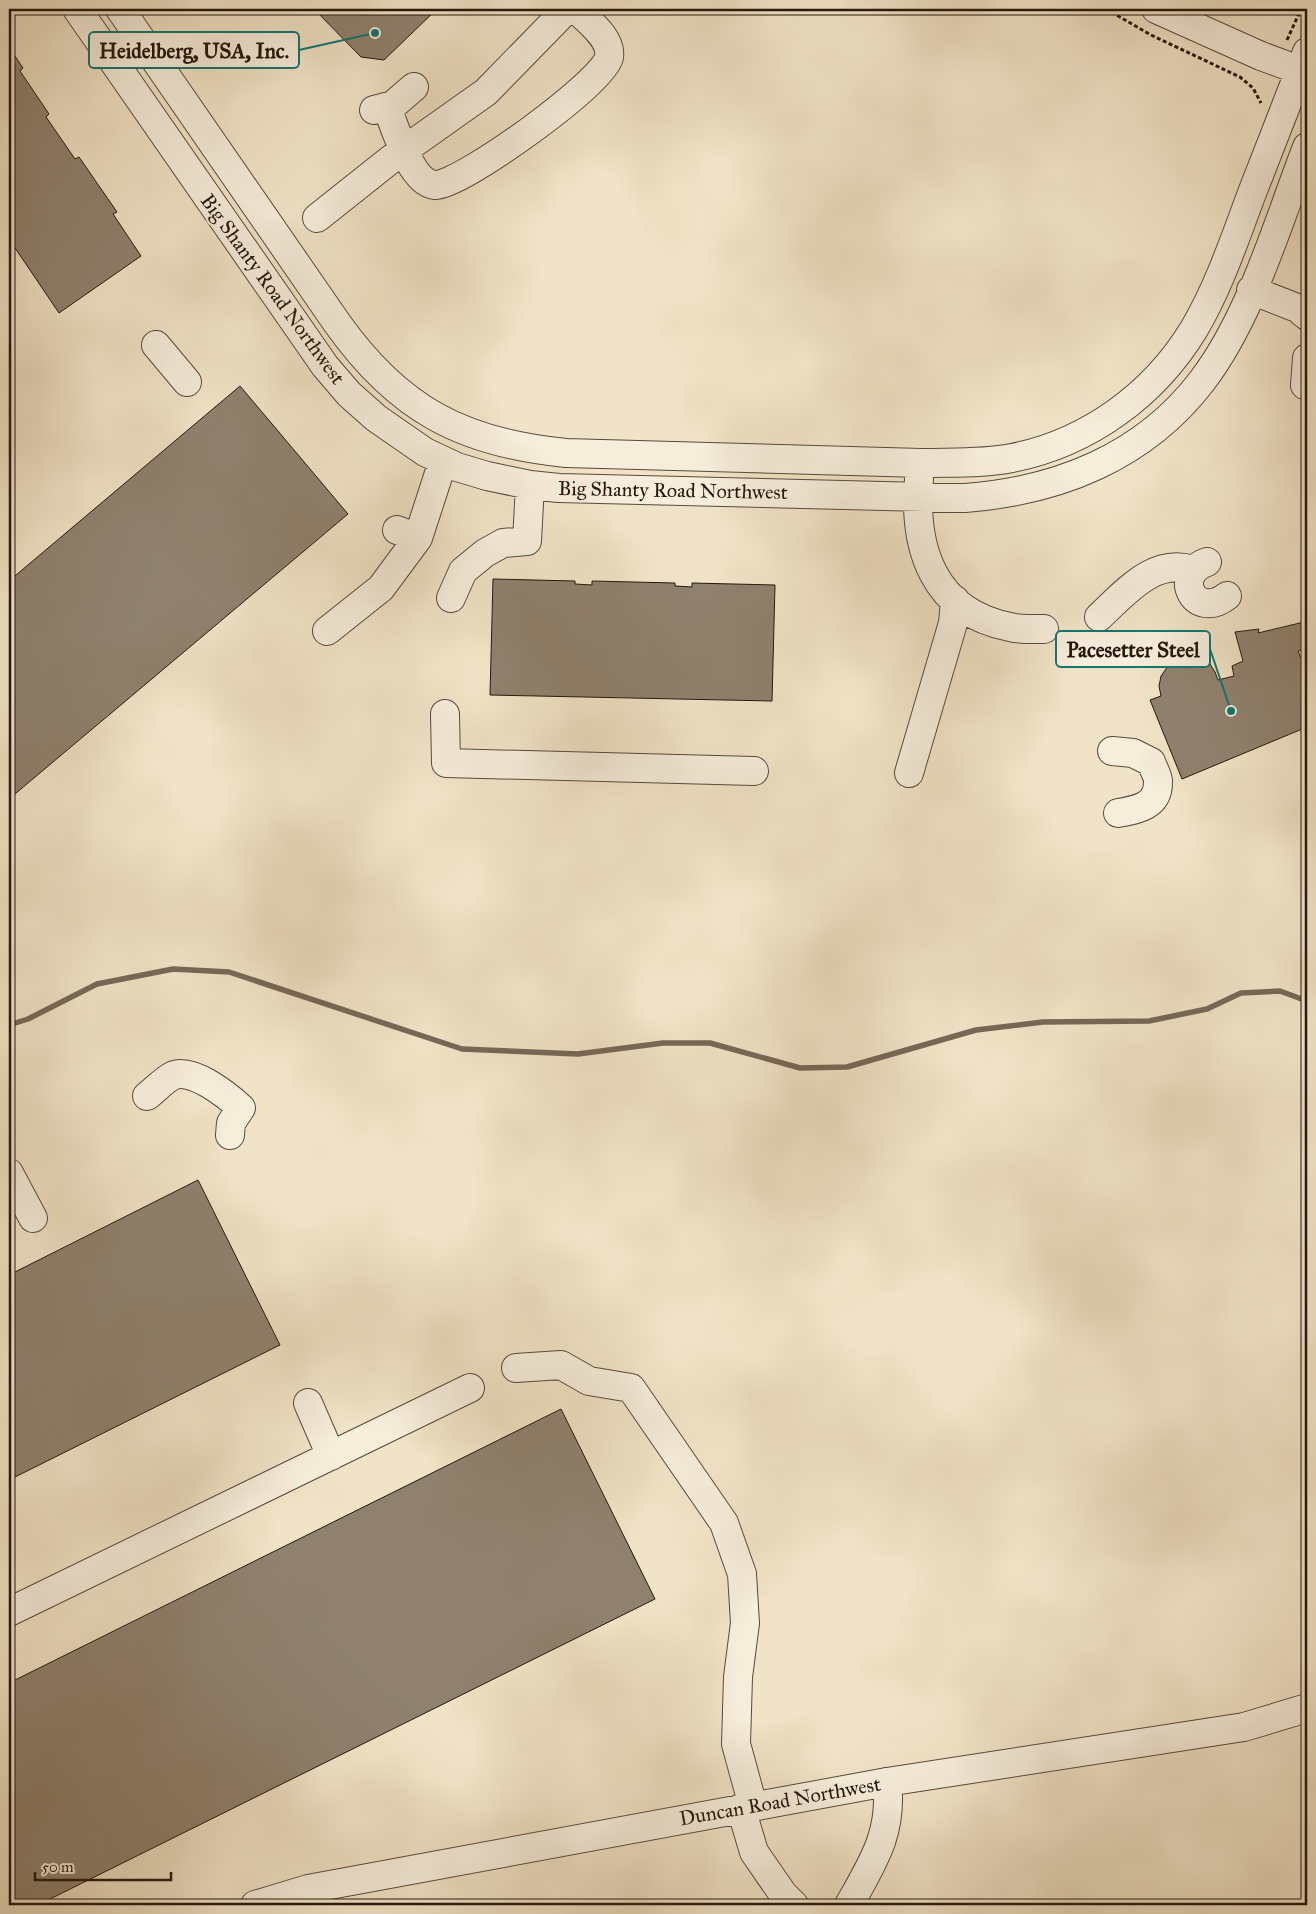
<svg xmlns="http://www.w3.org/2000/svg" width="1316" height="1914" font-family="'IM FELL Great Primer',serif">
<rect width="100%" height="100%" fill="#f1e3c7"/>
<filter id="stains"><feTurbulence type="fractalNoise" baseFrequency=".004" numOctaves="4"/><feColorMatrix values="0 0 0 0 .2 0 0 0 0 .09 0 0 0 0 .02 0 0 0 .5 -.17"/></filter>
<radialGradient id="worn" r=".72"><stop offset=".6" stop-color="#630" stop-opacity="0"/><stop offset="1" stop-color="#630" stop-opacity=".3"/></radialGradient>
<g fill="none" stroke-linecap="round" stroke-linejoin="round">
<path stroke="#766857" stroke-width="5.5" d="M9 1025 28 1019 97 984 173 969 229 972 462 1049 578 1054 663 1043H710L800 1068 847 1067 976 1030 1043 1022 1149 1021 1207 1009 1241 993 1280 991 1307 1001"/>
</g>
<path fill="#8f816e" stroke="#25170d" d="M314 9H437L384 60 361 57Z
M9 47 23 68 20 71 49 114 46 117 75 159 79 157 117 212 113 214 141 256 59 313 9 239Z
M240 386 348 514 9 799V581Z
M493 579 575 581V584L592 585V581L675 583V586L692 587V583L775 585 772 701 490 695Z
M1304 622 1307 649 1298 651 1307 673V727L1182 779 1150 700 1161 696 1159 686 1161 676 1168 666 1178 659 1191 656 1201 659 1210 664 1215 672 1218 680 1234 676 1232 666 1243 661 1235 632 1259 629 1258 633Z
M198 1180 280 1345 9 1480V1275Z
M561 1409 655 1599 38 1905H9V1683Z"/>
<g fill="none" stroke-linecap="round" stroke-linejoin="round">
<g stroke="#584a3c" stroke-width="30">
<path id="minor" d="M77 9 325 366 349 394 376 418 425 452 457 467 487 476 530 485 559 488 965 498C1058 491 1144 457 1202 381 1251 317 1278 222 1307 147
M120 9 337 323C398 409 462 443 566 453L921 463C951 462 982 464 1012 458 1088 443 1154 395 1194 329 1219 287 1235 238 1252 193 1270 146 1289 99 1307 52
M1156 9 1261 56 1307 73
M387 107C394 125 411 183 435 185 459 187 606 81 609 57 612 38 588 21 576 9
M374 110 393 105 414 87
M317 218 390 160 486 92 567 9
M1251 290 1297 308 1307 316
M156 345 187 382
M1305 385 1307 358
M919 479C913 548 933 612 1010 627 1021 630 1033 629 1044 629
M397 530 418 538 443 461
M1207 562C1171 575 1195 621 1227 596
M451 598 463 571 485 553 503 543 527 541 530 485
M1099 617C1125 593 1154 557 1193 570
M327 631 381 588 418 538
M445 714 446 763 754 771
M1112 751 1133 753 1151 762C1153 768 1158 776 1158 781 1159 806 1137 810 1118 813
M909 773 953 623 955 600
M147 1096C155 1090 163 1081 172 1076 191 1066 228 1096 241 1108L231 1123 230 1135
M9 1173 33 1218
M516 1368 561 1365 589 1381 631 1388 724 1523 742 1574 745 1623 738 1677 736 1744 753 1806
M308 1403 331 1456
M9 1612 470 1388
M741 1808 754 1852 783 1894 794 1905
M255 1905 308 1889 887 1782 1244 1727 1307 1708
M849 1905C873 1862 893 1833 887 1782"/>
</g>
<path stroke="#25170d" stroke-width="3" stroke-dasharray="4 2.5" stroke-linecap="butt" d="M1106 9 1151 35 1240 77 1253 88 1261 103
M1287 40 1301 9"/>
<use href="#minor" stroke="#f6eddb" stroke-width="28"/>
</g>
<g text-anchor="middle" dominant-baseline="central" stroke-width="4" stroke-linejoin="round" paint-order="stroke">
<g font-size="20" fill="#25170d" stroke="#f6eddb">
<text transform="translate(273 289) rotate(54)">Big Shanty Road Northwest</text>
<text transform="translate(673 490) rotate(1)">Big Shanty Road Northwest</text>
<text transform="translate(780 1801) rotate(-10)">Duncan Road Northwest</text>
</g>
</g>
<path fill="none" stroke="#0f766e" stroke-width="2" d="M375 33L299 50M1231 711L1210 649"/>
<g fill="#0f766e" stroke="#f6eddb" stroke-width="2">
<circle cx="375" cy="33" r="5"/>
<circle cx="1231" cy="711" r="5"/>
</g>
<g fill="#f6eddb" stroke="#0f766e" stroke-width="2">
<rect x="89" y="32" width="210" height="36" rx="5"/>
<rect x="1056" y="631" width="154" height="36" rx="5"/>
</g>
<g font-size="21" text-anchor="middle" font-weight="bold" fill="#25170d">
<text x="194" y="58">Heidelberg, USA, Inc.</text>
<text x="1133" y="657">Pacesetter Steel</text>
</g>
<rect width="1316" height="1914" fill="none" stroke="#f1e3c7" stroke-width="30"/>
<rect x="10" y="10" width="1296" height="1894" fill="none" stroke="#25170d" stroke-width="2.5"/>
<rect x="15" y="15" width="1286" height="1884" fill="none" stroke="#25170d"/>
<path d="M35 1872v8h136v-8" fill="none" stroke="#25170d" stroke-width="2.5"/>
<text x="42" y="1872" font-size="15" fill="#25170d" stroke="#f6eddb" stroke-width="4" paint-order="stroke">50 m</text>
<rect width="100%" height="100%" filter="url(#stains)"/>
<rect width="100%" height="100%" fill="url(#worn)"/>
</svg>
